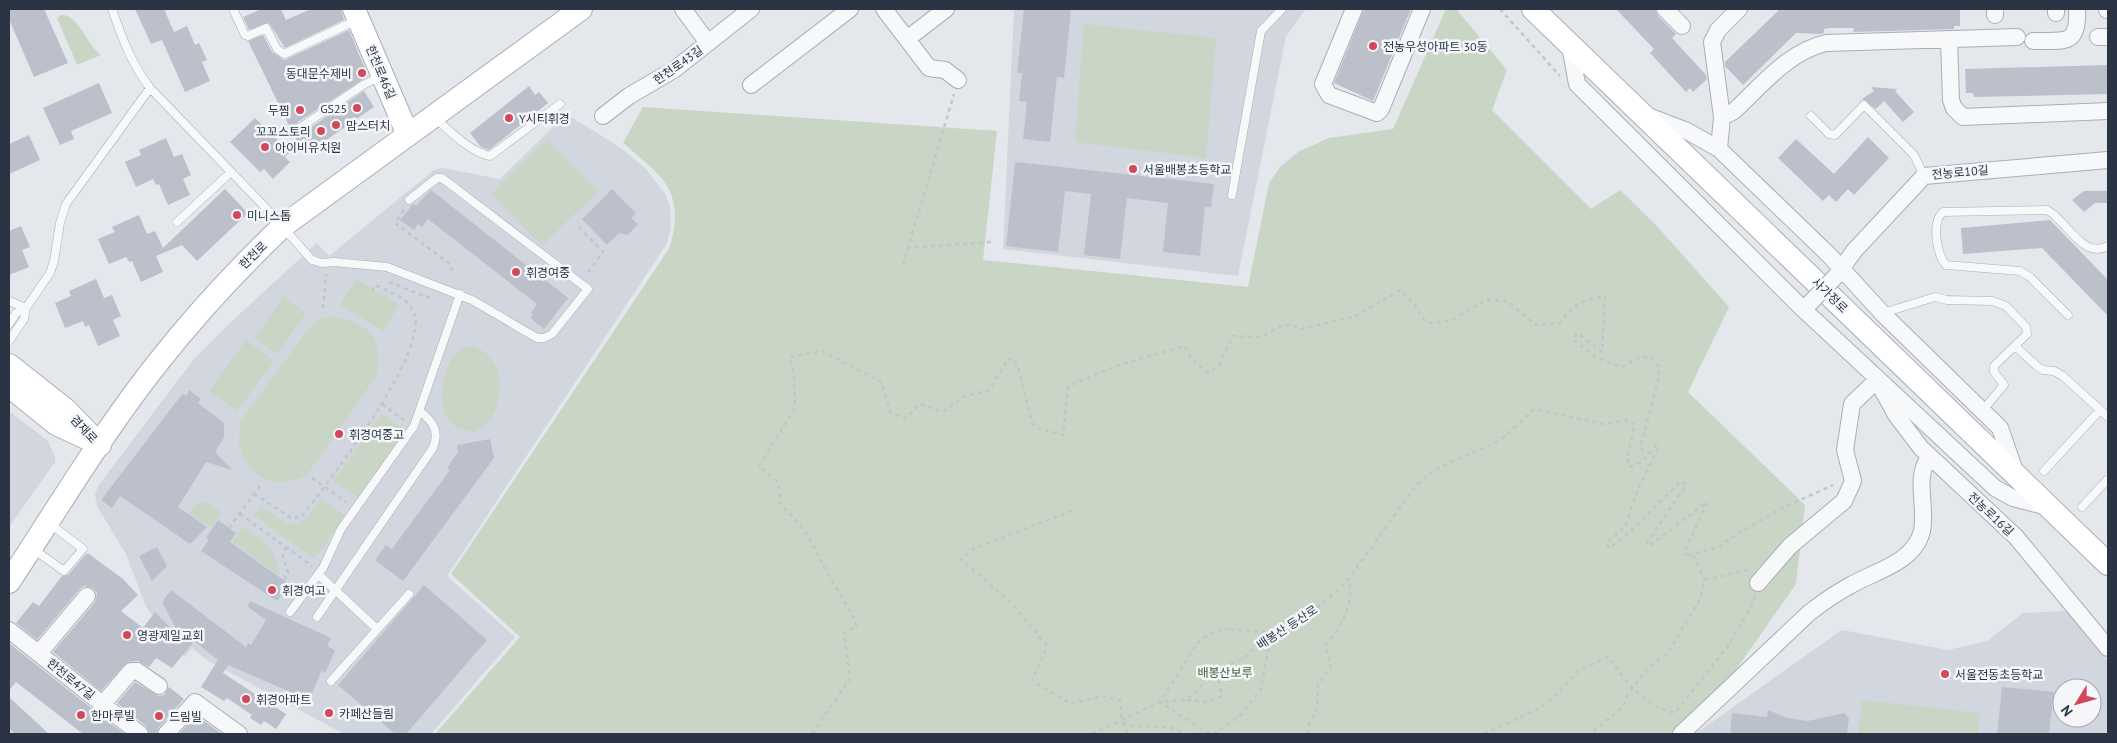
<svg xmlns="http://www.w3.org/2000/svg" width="2117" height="743" font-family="'PT Sans','Noto Sans KR',sans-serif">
<rect width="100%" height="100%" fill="#e4e7ec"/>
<path fill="#d2d6de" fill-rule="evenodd" d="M1014 9H1306L1286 36 1238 276 1003 249Z
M568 115 621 148 647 170 665 194 670 206 671 228 666 245 447 576 515 637 431 734H344L207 660 192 648 185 657 157 635 163 624 151 614 145 604 126 554 97 506 95 495 98 486 194 359 232 321 317 243 329 256 434 170 442 168 500 179 562 118Z
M9 411 48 441 55 457V462L9 527Z
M2066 611 2108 660V734H1695L1842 630 1948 650 1987 641 2023 613ZM2062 688H2092V718H2062Z"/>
<path fill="#c9d6c5" d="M1446 9H1456L1507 70 1492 110 1591 209 1620 190 1656 225 1729 307 1688 392 1805 505 1796 584 1691 734H435L520 637 451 574 670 247C685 190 664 178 623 143L643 107 997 131 983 260 1248 287 1269 183 1281 166 1298 152 1329 138 1393 129Z
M61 15C79 14 86 44 101 55L77 65 57 18Z
M1084 24 1216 38 1206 158 1075 142Z
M547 139 598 191 542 246 491 194Z
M356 279 399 305 383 331 340 305Z
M283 297 306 313 277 354 255 338Z
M335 316 356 323 366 329 375 339 378 351 377 375 307 475 295 480 276 483 257 475 244 459 239 445 240 422 309 328 322 318Z
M246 340 274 361 237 411 209 391Z
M472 346C511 357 507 418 474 432 466 431 458 429 452 424 435 410 442 364 458 351 462 347 467 347 472 346Z
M382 414 407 431 359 498 333 481Z
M321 499 346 516 314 559 254 515 260 506C294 528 295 535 321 499Z
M203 501 222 512 211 528 189 513 196 504Z
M243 527C262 540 279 550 279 575L232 542Z
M1862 700 1980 713 1978 734H1858Z"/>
<path fill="#bbc0ca" d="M9 9H44L68 63 34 77 9 19Z
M135 9H164L174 32 187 26 195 45 199 43 207 60 202 62 210 81 185 92 162 40 151 44Z
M262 9H281L286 20 311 9H341L344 20 285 48 269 23 249 30 243 17Z
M1024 9H1071L1064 78 1057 77 1050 142 1023 139 1027 102 1019 101 1022 73H1017Z
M1364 9H1411L1373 101 1334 83Z
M1616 9H1655L1658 16 1676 34 1672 38 1706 75 1707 79 1693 92 1690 88 1686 92 1650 53 1654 49Z
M1780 9H1960V26H1954V29L1853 32 1854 28H1830L1824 29V33L1821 34 1796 33 1743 85 1725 66V62Z
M349 30 368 76 298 122 295 128 299 132H304L364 91 374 107 312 150 304 138 298 144 248 41 263 35 272 52 284 60Z
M2108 65V94L1974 97 1973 93H1966L1965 69Z
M99 83 112 113 71 131 74 139 60 145 43 108Z
M529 86 535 95 539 92 548 103 489 150 481 147 470 133Z
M1871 87 1897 89 1895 91 1914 112 1903 122 1884 101 1876 109 1862 99 1874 91Z
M255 118 290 152 285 157 290 162 273 179 264 169 260 172 230 142Z
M29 135 40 160 9 174V144Z
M1868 137 1889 158 1854 195 1848 189 1836 202 1829 195 1823 201 1778 158 1796 139 1834 174Z
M166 138 174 157 182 154 191 175 183 179 190 195 168 205 159 184 156 185 153 179 136 187 125 162 141 155 139 150Z
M1015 162 1214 184 1211 207H1205L1200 256 1163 252 1168 203 1127 198 1120 259 1084 255 1091 194 1065 191 1058 252 1006 246Z
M225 189 248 213 197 261 182 245 156 256 163 272 141 282 132 261 129 262 126 257 109 264 98 239 115 232 112 227 139 215 147 234 155 231 163 248Z
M612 189 636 213 631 218 638 224 628 235 619 233 607 245 582 219Z
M431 190 568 298 544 329 530 318 533 315 531 313 537 304 428 219 422 227 418 224 414 230 400 220 413 204 416 206Z
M2084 191H2108V203H2095L2084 212 2072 200Z
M2050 220 2108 280V316L2042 248 1963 254 1961 228Z
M21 226 30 247 22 250 29 267 9 275V231Z
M96 279 104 298 112 295 121 316 113 320 120 336 98 346 89 325 85 327 83 321 65 328 55 303 71 296 69 291Z
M189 390 201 399 198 403 224 423V437L215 452 232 470 206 462 178 507 207 527 190 544 120 496 112 508 101 500 183 393 186 396Z
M490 439 494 458 403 581 375 560 386 545 392 549 450 470 447 468 458 452 457 445Z
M218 520 236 533 230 542 289 584 277 601 201 551 209 540 206 538Z
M157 547 167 566 152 581 139 556Z
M86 554H89L123 579 138 595 121 611 143 628 155 612 181 638 162 602 171 590 246 647 248 643 251 645 266 620 247 606 250 601 331 638 327 646 335 650 325 673 322 670 309 700 228 665 223 673 286 714 276 729 264 721 261 725 250 718 252 715 227 698 224 701 201 687 218 660 194 641 172 668 156 658 149 667 138 661 127 662 101 691 53 652 95 602 97 593 93 588 84 586 80 589 37 640 16 623 33 602 39 606 62 576 68 575Z
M424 585 487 640 406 734H395L338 685Z
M9 643 124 734H83L16 682 9 691Z
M135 682 158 696 164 695 169 687 184 699 159 727 156 734H150L146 726 117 703Z
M2002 687 2054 692 2049 734H1997Z
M9 697 49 734H15L9 729Z
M1768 710 1787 718 1808 721 1844 713 1849 718 1847 734H1730L1732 713 1767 717Z
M196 715 222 734H179Z"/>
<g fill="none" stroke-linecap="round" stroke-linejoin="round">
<g stroke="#a9aeb7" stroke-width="9">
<path id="lane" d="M112 9C122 38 131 63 150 88L262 204 312 260 322 263 334 262 387 267 472 300 537 338H544L552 334 588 289 442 178H437L409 200
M233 9 245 35 248 36 266 28 277 49 284 54 357 20
M1811 116 1829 134 1835 135 1864 105 1914 155 1924 176
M435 118C450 131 470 152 490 156L560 104
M301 127 363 85 381 76
M1232 195 1261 31 1282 9
M177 222 231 172
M9 301 26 308
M1883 313 1935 297 1947 300 1992 301 2006 306 2026 327 2027 334 1994 366V372L2004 385 1982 411
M2068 315 2030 277 2020 271 1946 265C1937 255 1931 222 1943 212L2047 210C2067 220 2082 260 2108 246
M9 324 16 313 26 308 50 273 54 261 60 223 66 204 150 88
M9 341 24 319 26 308
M2015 346 2038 367 2043 370 2054 371 2063 376 2108 417
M2044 471 2100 410
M2082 507 2108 479
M33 549 64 571 83 549 49 523
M318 574 377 629
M290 612 323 568 341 529 414 426 460 294
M317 617 433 448C440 431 433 422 420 411
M331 681 409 594"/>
</g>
<g stroke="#a9aeb7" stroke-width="18">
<path id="street" d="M683 9 708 43
M884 9 929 68 945 70 958 80
M1354 9 1323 84 1329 95 1377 113 1381 109 1422 9
M1665 9 1682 26
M1995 9V15
M2056 9V13
M2107 9V10
M2098 37H2108
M907 39 946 9
M1949 39 1951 100 1954 108 1963 117 2108 111
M2033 41C2064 40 2079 47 2077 9
M1570 46 1577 84 1804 310
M751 85 850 9
M603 116 629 96 675 69 751 9
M1648 116 1687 131 1719 149 1830 256 1883 314 2000 428 2016 474
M1722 117 1734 111C1761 86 1789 51 1826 43L2017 37
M1719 149 1722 117 1712 42 1718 30 1739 9
M1836 276 1854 251 1924 176 2108 160
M1809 304 1804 310 1995 488 2013 498 2048 507
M1877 380 1896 415 1921 448 2016 537 2108 648
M1758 583 1790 546 1844 501 1853 481 1845 450 1852 404 1877 380
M9 630 140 734
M39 653 87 596
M103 704 131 671H137L159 686
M166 734 195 702 239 734
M1681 734 1809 613C1823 602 1836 593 1851 585 1875 571 1914 563 1922 531 1927 506 1914 479 1929 457"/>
</g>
<g stroke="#a9aeb7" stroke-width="24">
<path id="secondary" d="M354 9 408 135
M1533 9 2108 564
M9 365 66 410 100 445
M9 386 56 424 86 438
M9 582C58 508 104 430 160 360 198 312 239 268 283 226L581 9"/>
</g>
<path stroke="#c2c5cb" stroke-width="2.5" stroke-dasharray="4 4" stroke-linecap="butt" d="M1500 9 1560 76
M404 210 395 223 450 264 452 269 448 274
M579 227 603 252 587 274
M907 248 992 242
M903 265 954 94
M389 282 432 299
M323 308 326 274
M382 404 404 420
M312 478 346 502
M254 494 293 519 303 515C328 482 434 347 413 310 406 297 388 291 375 285L373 290
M1072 511 975 548 961 559 1014 606 1047 646 1032 681 1071 704 1103 696 1120 700 1122 721 1128 734
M240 514 312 566
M229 528 260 486
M1688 555 1720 547 1729 539 1778 510 1833 485
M284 580 288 572 282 553 286 547
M1705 580 1747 570 1749 572
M1230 629 1265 632 1271 634 1261 689 1241 715 1214 734 1206 732 1160 702 1197 643 1215 631Z
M1187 700 1206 702 1222 696 1216 669
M1123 722 1130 726 1169 727 1183 733
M812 734 850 679 844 633 857 626C849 606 837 590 827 572 813 545 806 526 781 506L778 482 759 466 795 408 794 375 790 357 822 351 881 382 891 413 906 418 920 404 943 412 963 397 989 390 1008 359H1014L1018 367 1032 423 1037 428 1063 435 1068 386 1119 365 1184 346 1192 360 1207 372 1218 367 1233 336 1261 337 1281 326 1291 325 1302 329 1356 316 1400 290 1414 303 1422 318 1430 323 1452 320 1486 300 1507 301 1536 325 1560 323C1572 305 1584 299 1605 296L1602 352 1577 333 1573 339 1595 357 1622 367 1640 357 1652 358 1659 367V377L1640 448 1649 454
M1092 734 1160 702 1185 700 1198 691 1205 679 1216 669 1238 661 1248 655 1260 642 1308 615 1336 592 1349 578 1416 486C1437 464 1465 457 1493 444 1508 436 1522 420 1534 409L1603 424 1628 420 1635 425 1627 458 1630 467 1643 461 1656 445 1659 447 1638 489 1625 527 1606 544 1610 548 1633 529 1681 481 1686 485 1647 543 1649 546 1707 502 1684 553 1694 557 1705 580 1700 599 1668 653 1650 666 1627 695 1625 703 1619 710 1590 734
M1307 734 1309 724 1317 709 1318 685 1331 667 1325 645C1343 626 1354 604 1349 578
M1484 734 1536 710 1552 699 1578 671 1608 657C1625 680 1645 707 1675 713L1728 646 1753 603 1755 596"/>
<use href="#lane" stroke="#f7f8fa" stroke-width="8"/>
<use href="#street" stroke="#f7f8fa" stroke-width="16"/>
<use href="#secondary" stroke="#fff" stroke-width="22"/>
<g stroke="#a9aeb7" stroke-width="18" stroke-linecap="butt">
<path id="street-bridge" d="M1809 304 1836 276"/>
</g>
<use href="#street-bridge" stroke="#f7f8fa" stroke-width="16"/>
</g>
<g fill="#d1495b" stroke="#f4f6f9" stroke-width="2">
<circle cx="1373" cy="46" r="5"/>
<circle cx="362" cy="73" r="5"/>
<circle cx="357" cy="108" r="5"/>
<circle cx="300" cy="110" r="5"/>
<circle cx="509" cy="118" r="5"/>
<circle cx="336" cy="125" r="5"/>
<circle cx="321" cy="131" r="5"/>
<circle cx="265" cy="147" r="5"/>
<circle cx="1133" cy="169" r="5"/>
<circle cx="237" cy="215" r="5"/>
<circle cx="516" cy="272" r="5"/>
<circle cx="339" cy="434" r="5"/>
<circle cx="272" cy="590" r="5"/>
<circle cx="127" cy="635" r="5"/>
<circle cx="1945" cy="674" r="5"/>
<circle cx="246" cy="699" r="5"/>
<circle cx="329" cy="713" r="5"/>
<circle cx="81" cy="715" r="5"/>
<circle cx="159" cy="716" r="5"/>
</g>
<g text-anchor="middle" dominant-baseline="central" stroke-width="5" stroke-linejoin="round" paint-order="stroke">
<g font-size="12" fill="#2b3445" stroke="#f4f6f9" text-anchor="start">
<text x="1383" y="46">전농우성아파트 30동</text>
<text x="352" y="73" text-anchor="end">동대문수제비</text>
<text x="347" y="108" text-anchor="end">GS25</text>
<text x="290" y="110" text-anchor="end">두찜</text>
<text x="519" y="118">Y시티휘경</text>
<text x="346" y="125">맘스터치</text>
<text x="311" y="131" text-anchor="end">꼬꼬스토리</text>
<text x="275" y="147">아이비유치원</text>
<text x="1143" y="169">서울배봉초등학교</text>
<text x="247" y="215">미니스톱</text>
<text x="526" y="272">휘경여중</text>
<text x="349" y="434">휘경여중고</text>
<text x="282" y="590">휘경여고</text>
<text x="137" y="635">영광제일교회</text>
<text x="1955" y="674">서울전동초등학교</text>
<text x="256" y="699">휘경아파트</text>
<text x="339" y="713">카페산들림</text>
<text x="91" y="715">한마루빌</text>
<text x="169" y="716">드림빌</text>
</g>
<g font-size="12" fill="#2b3445" stroke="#f4f6f9">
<text transform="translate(678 65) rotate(-35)">한천로43길</text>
<text transform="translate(381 72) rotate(67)">한천로46길</text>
<text transform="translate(1960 172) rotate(-5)">전농로10길</text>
<text transform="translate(253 255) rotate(-44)">한천로</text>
<text transform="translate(1830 295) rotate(44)">사가정로</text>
<text transform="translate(84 429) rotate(47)">겸재로</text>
<text transform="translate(1991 514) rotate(43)">전농로16길</text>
<text transform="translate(1287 627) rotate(-33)">배봉산 등산로</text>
<text transform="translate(71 679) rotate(39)">한천로47길</text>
</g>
<g font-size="12" fill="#3f6138" stroke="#f4f6f9">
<text x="1225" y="672">배봉산보루</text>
</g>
</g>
<rect width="2117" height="743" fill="none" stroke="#2b3445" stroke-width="20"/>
<g transform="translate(2077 703) rotate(233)"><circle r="24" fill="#f4f6f9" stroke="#a4a8b1"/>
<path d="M0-4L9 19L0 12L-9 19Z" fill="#d1495b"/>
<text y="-8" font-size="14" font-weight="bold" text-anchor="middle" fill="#2b3445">N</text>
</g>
</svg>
